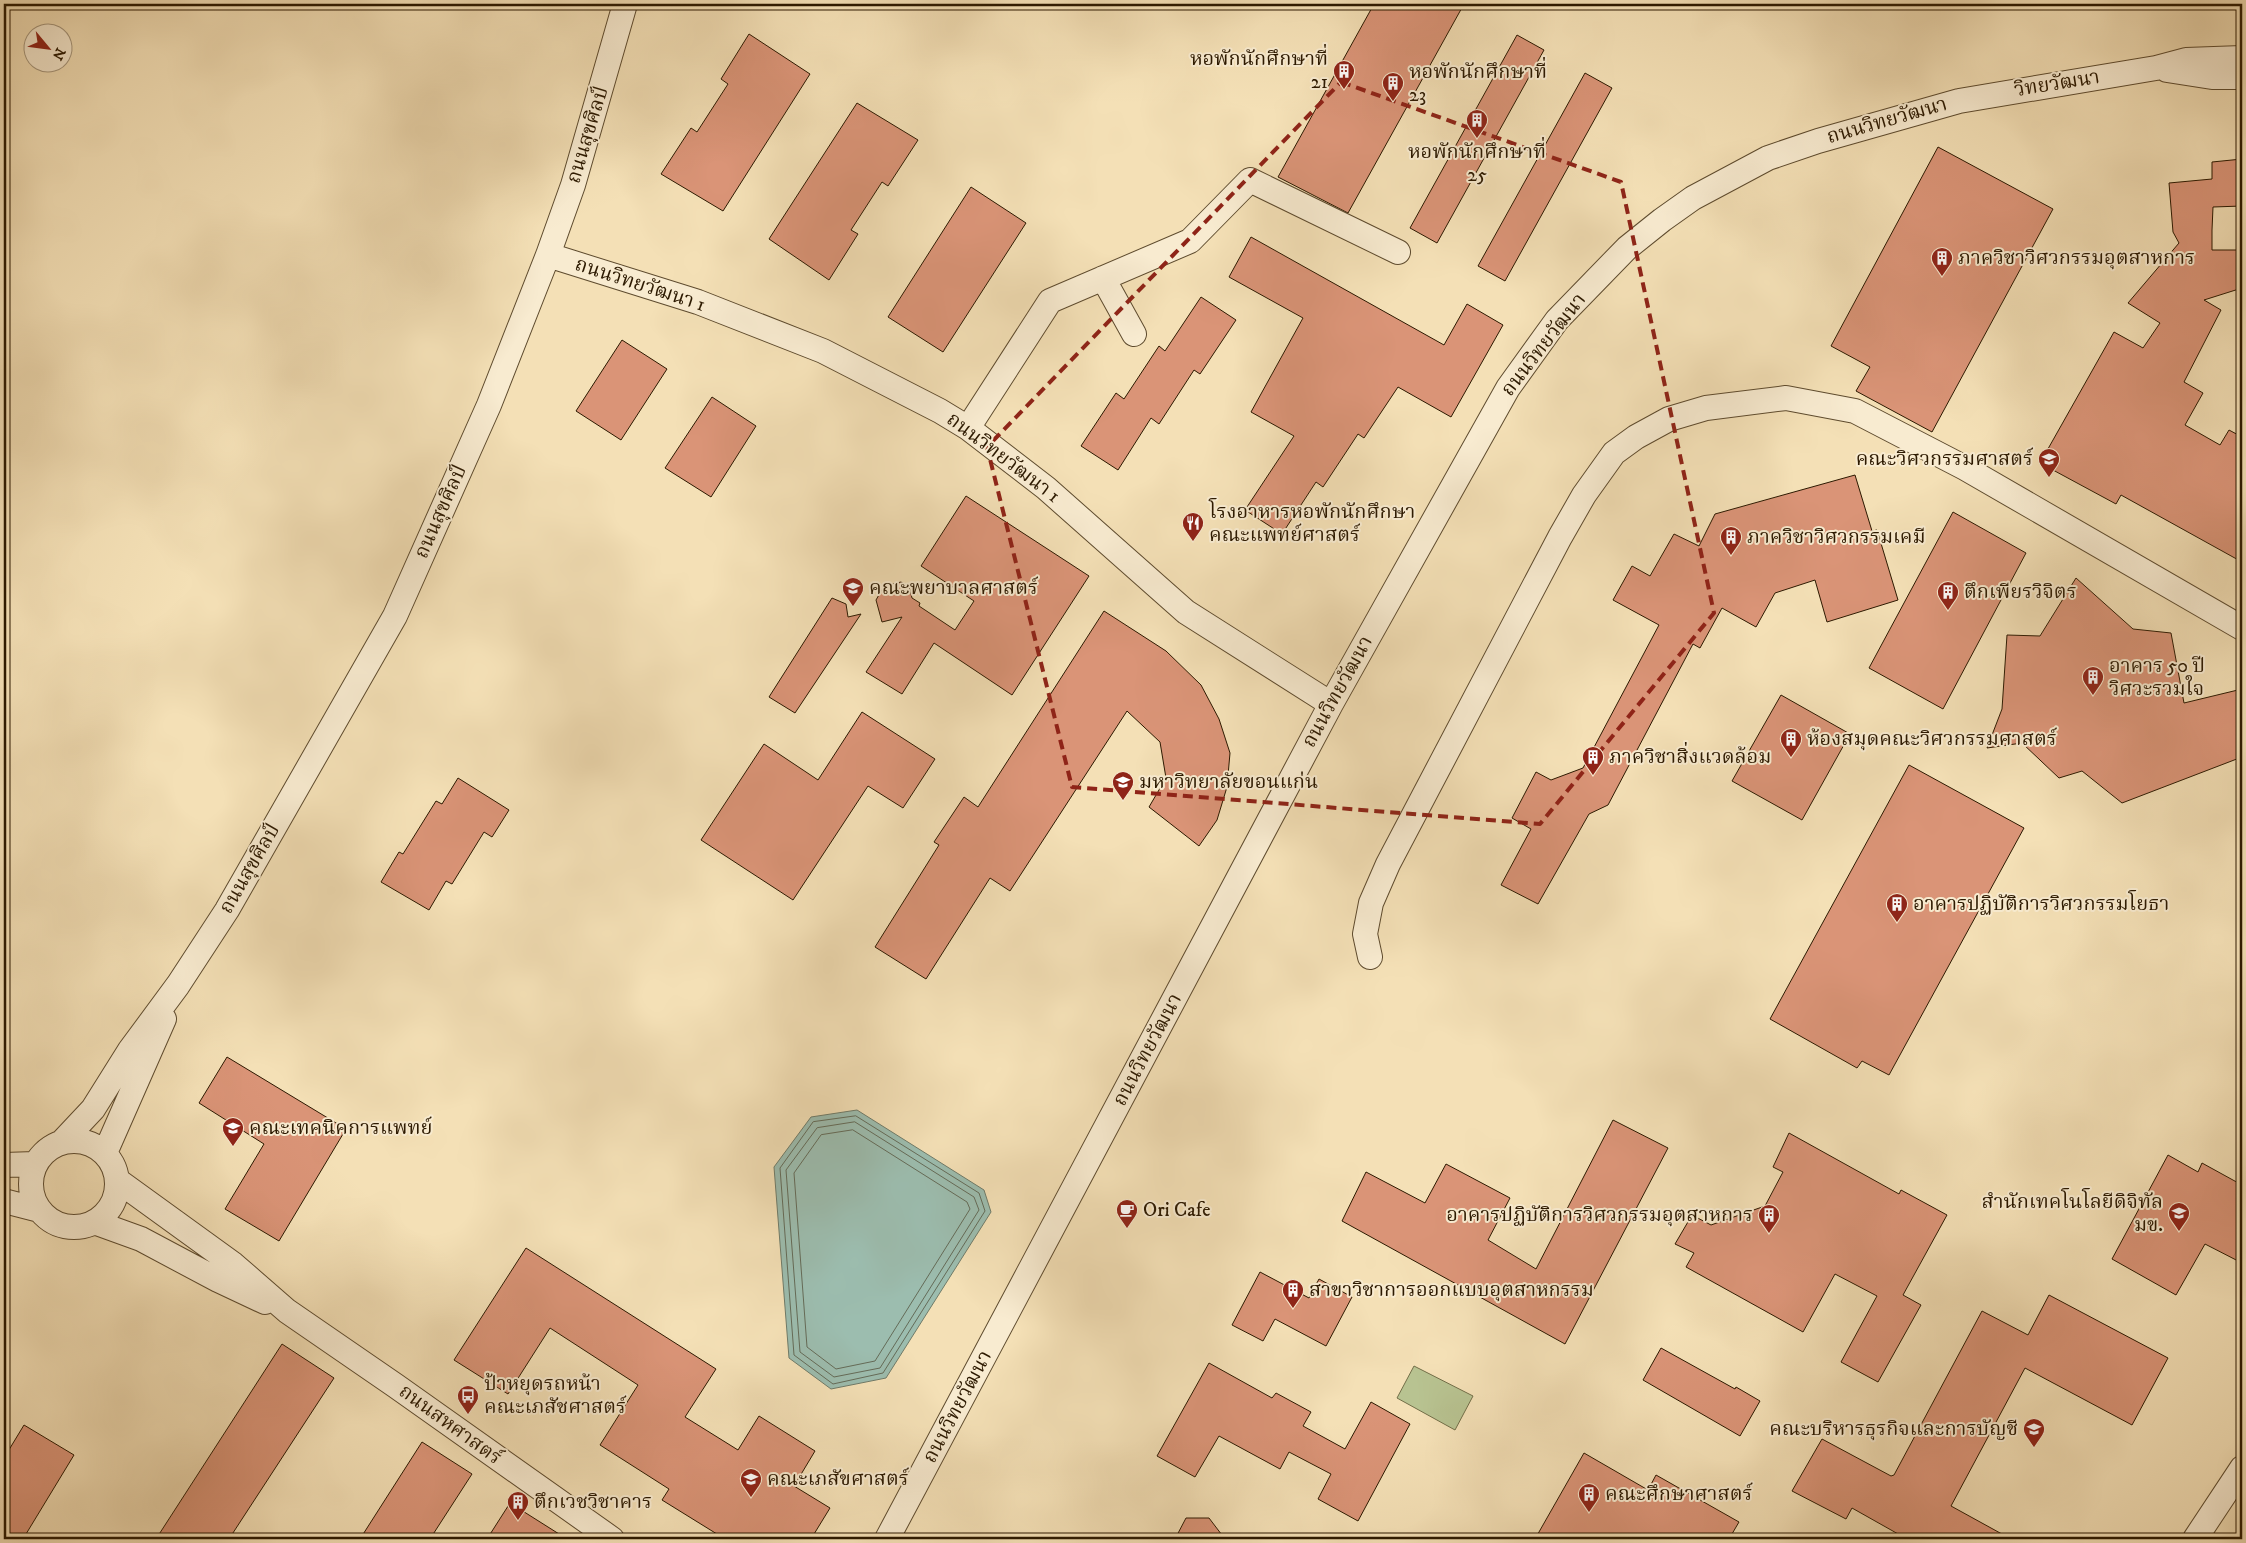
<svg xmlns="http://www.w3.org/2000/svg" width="2246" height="1543" font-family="'IM FELL DW Pica','Noto Serif Thai',serif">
<rect width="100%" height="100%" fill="#f4e0b6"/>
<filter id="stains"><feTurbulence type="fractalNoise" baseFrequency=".004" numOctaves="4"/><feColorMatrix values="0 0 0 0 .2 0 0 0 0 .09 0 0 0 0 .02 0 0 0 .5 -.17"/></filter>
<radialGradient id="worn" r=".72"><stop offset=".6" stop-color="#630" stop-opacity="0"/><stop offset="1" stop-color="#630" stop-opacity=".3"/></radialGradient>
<path fill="#b8c391" stroke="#726e48" d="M1414 1366 1473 1396 1455 1430 1397 1398Z"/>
<path fill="#9cbdaf" stroke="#6f7b69" d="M857 1110 984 1190 991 1212 886 1378 831 1389 789 1358 774 1167 811 1117Z"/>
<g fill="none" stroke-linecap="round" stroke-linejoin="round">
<path stroke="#646b58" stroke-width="1" d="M856 1116 979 1193 985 1211 883 1373 833 1384 794 1355 780 1168 813 1122Z
M855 1122 974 1197 979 1210 880 1368 834 1377 800 1352 786 1170 817 1128Z
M853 1130 967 1202 970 1209 875 1361 836 1369 807 1347 794 1173 821 1135Z"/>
</g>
<path fill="#da9477" stroke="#2c1900" d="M1374 4H1464L1348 213 1278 177Z
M749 34 810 74 723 211 661 174 691 128 697 132 728 84 721 79Z
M1517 35 1544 50 1437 243 1410 228Z
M1585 73 1612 88 1505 281 1478 266Z
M857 103 918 140 888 186 882 182 851 230 858 234 829 280 769 239Z
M1938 147 2053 209 1932 432 1856 391 1870 367 1831 346Z
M2242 159V206L2213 207 2212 230V250H2237L2242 288 2204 300 2221 310 2184 382 2203 393 2185 425 2220 445 2229 430 2242 437V562L2121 495 2116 504 2040 463 2114 332 2143 348 2160 323 2128 303 2179 243 2173 232 2169 183 2212 179V162Z
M971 187 1026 223 943 352 888 317Z
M1251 237 1444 345 1467 304 1503 325 1451 417 1398 387 1364 438 1358 434 1323 487 1316 482 1282 534 1245 510 1294 436 1251 412 1303 318 1229 277Z
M1201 297 1236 320 1200 374 1194 370 1159 424 1151 418 1118 470 1081 446 1116 393 1124 399 1159 346 1165 351Z
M622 340 667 369 621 440 576 411Z
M712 397 756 426 711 497 665 468Z
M1855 475 1872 531 1877 530 1898 600 1827 622 1815 580 1775 593 1756 627 1722 608 1700 648 1693 644 1608 805 1589 814 1538 904 1501 885 1531 829 1512 818 1536 772 1551 780 1583 768 1659 625 1613 600 1632 566 1650 576 1674 534 1699 546 1715 514Z
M966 496 1089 576 1012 695 934 643 902 694 866 672 902 617 882 622 876 600 884 586 901 582 909 587 912 598 920 603 919 606 955 630 974 601 921 566Z
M1953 512 2026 553 1943 709 1869 668Z
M2076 578 2133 629 2171 633 2184 703 2242 689V757L2122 803 2082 771 2059 778 2022 743 1987 748 2002 709 2007 635 2040 636Z
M832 598 846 604 848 617 861 614 795 713 769 697Z
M1104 611 1166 651 1201 685 1219 719 1230 753 1227 787 1217 820 1199 846 1149 807 1166 778 1160 742 1127 711 1010 891 990 878 926 979 875 947 939 845 934 842 964 797 978 807Z
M1781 695 1850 734 1802 820 1732 781Z
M862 712 935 759 903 808 868 786 793 900 701 840 764 744 818 780Z
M1909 765 2024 828 1889 1075 1862 1061 1857 1068 1770 1019Z
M458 778 509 810 492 837 484 832 452 884 446 881 429 910 381 882 399 852 403 854 436 801 442 804Z
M227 1057 346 1129 279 1241 225 1209 264 1144 199 1103Z
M1613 1120 1668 1148 1565 1344 1342 1221 1366 1172 1425 1203 1446 1164 1510 1198 1488 1240 1536 1269Z
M1789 1133 1899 1194 1901 1190 1947 1215 1903 1295 1921 1305 1878 1382 1841 1362 1877 1296 1835 1274 1803 1332 1686 1267 1694 1253 1675 1244 1692 1215 1711 1225 1765 1206 1783 1172 1773 1167Z
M2168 1155 2198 1172 2202 1163 2242 1185V1263L2205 1244 2176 1295 2112 1259Z
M526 1248 716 1369 685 1417 738 1450 759 1416 815 1451 794 1486 830 1508 811 1539H725L662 1500 669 1489 600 1445 638 1385 550 1328 508 1394 454 1360Z
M1260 1272 1309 1298 1319 1279 1352 1297 1326 1346 1275 1319 1263 1341 1232 1325Z
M2049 1295 2168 1358 2132 1425 2025 1368 1951 1506 2011 1539H1907L1852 1508 1846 1519 1792 1491 1822 1439 1891 1476 1894 1475 1982 1311 2028 1335Z
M282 1344 334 1378 229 1539H156Z
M1661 1348 1735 1389 1736 1387 1760 1401 1740 1436 1643 1380Z
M1209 1363 1272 1398 1276 1393 1311 1412 1303 1426 1345 1449 1371 1402 1410 1424 1358 1521 1318 1499 1331 1474 1289 1452 1280 1469 1219 1436 1195 1477 1157 1456Z
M24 1425 74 1455 23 1539H4V1458Z
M422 1442 472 1474 430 1539H360Z
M1584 1453 1648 1490 1656 1475 1739 1522 1729 1539H1535Z
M510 1503 567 1539H487Z
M1186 1518H1209L1225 1539H1175Z"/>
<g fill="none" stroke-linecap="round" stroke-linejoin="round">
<g stroke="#5e4b2e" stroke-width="26">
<path id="minor" d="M2167 70 2212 77H2242
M548 255 698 302 823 351 940 411 968 428 1046 488 1186 612 1331 704
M1103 278 1134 334
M968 428 1050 301 1190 241 1250 180 1398 252
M1370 957 1365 934 1371 903 1388 864 1560 537 1584 495 1614 453 1636 437 1669 419 1706 408 1786 398 1855 411 1965 468 2242 628
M31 1184a43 43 0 1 1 86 0a43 43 0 1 1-86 0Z
M62 1142 93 1109 130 1050 178 985 227 910 395 616 489 405 548 255 573 185 625 4
M105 1153 164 1019
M4 1165 35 1164
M117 1180 233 1264 287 1311 396 1386 612 1539
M4 1201 39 1210
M94 1222 141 1239 218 1280 265 1302
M887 1539 1331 704 1508 388 1557 320 1627 248 1662 220 1693 198 1768 158 1818 141 1959 101 2156 68 2186 60 2242 58
M2195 1539 2242 1468"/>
</g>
<use href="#minor" stroke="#f8ebd0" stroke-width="24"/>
</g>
<path fill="none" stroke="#8f2418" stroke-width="4" stroke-dasharray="10 6" stroke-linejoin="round" d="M1341 82 1621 182 1714 613 1540 824 1072 787 987 447Z"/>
<defs>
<g id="building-pin" transform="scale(1.125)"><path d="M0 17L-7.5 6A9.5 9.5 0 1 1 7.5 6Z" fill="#8f2418" stroke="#f8ebd0"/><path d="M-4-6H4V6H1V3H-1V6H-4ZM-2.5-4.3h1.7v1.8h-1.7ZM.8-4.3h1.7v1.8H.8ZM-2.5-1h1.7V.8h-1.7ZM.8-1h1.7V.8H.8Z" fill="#fff"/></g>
<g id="university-pin" transform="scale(1.125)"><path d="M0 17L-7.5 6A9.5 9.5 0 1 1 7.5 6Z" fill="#8f2418" stroke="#f8ebd0"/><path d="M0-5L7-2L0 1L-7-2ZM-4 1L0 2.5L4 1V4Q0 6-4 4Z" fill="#fff"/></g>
<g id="restaurant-pin" transform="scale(1.125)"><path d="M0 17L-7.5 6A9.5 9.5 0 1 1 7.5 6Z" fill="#8f2418" stroke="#f8ebd0"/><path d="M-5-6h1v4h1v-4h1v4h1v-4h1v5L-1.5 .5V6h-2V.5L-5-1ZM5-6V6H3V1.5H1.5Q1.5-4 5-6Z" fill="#fff"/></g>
<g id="cafe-pin" transform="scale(1.125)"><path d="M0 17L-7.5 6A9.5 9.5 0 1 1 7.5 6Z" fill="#8f2418" stroke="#f8ebd0"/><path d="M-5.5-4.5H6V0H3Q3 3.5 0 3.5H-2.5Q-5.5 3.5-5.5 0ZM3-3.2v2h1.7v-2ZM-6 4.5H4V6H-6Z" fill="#fff"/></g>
<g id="bus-pin" transform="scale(1.125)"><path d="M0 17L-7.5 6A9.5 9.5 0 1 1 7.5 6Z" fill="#8f2418" stroke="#f8ebd0"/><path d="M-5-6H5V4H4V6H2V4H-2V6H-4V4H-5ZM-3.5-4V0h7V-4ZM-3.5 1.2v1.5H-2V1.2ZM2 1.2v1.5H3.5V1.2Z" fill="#fff"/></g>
</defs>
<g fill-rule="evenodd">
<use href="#building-pin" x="1344" y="71"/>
<use href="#building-pin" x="1393" y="83"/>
<use href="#building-pin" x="1477" y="120"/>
<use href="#building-pin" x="1942" y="258"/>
<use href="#university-pin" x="2049" y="459"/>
<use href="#restaurant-pin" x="1193" y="523"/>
<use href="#building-pin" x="1731" y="537"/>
<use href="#university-pin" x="853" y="588"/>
<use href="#building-pin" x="1948" y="592"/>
<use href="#building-pin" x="2093" y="677"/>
<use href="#building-pin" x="1791" y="739"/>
<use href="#building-pin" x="1593" y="757"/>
<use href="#university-pin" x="1123" y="782"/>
<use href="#building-pin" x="1897" y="904"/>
<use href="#university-pin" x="233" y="1128"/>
<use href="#cafe-pin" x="1127" y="1210"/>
<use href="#university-pin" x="2179" y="1213"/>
<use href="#building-pin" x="1769" y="1215"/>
<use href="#building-pin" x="1293" y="1290"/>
<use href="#bus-pin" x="468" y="1396"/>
<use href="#university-pin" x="2034" y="1429"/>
<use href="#university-pin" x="751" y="1479"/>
<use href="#building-pin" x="1589" y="1494"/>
<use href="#building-pin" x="518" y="1502"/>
</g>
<g text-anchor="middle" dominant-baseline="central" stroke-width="4" stroke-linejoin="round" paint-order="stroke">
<g font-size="20" fill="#2c1900" stroke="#f8ebd0" text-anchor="start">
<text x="1328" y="59" text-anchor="end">หอพักนักศึกษาที่<tspan x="1328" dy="23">21</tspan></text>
<text x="1409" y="72">หอพักนักศึกษาที่<tspan x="1409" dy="23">23</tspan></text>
<text x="1477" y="152" text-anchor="middle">หอพักนักศึกษาที่<tspan x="1477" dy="23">25</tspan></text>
<text x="1958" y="258">ภาควิชาวิศวกรรมอุตสาหการ</text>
<text x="2033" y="459" text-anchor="end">คณะวิศวกรรมศาสตร์</text>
<text x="1209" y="512">โรงอาหารหอพักนักศึกษา<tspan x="1209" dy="23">คณะแพทย์ศาสตร์</tspan></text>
<text x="1747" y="537">ภาควิชาวิศวกรรมเคมี</text>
<text x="869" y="588">คณะพยาบาลศาสตร์</text>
<text x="1964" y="592">ตึกเพียรวิจิตร</text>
<text x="2109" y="666">อาคาร 50 ปี<tspan x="2109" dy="23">วิศวะรวมใจ</tspan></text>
<text x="1807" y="739">ห้องสมุดคณะวิศวกรรมศาสตร์</text>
<text x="1609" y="757">ภาควิชาสิ่งแวดล้อม</text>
<text x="1139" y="782">มหาวิทยาลัยขอนแก่น</text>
<text x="1913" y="904">อาคารปฏิบัติการวิศวกรรมโยธา</text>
<text x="249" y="1128">คณะเทคนิคการแพทย์</text>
<text x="2163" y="1202" text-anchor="end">สำนักเทคโนโลยีดิจิทัล<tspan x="2163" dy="23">มข.</tspan></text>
<text x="1143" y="1210">Ori Cafe</text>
<text x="1753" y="1215" text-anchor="end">อาคารปฏิบัติการวิศวกรรมอุตสาหการ</text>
<text x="1309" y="1290">สาขาวิชาการออกแบบอุตสาหกรรม</text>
<text x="484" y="1384">ป้าหยุดรถหน้า<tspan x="484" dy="23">คณะเภสัชศาสตร์</tspan></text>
<text x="2018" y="1429" text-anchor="end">คณะบริหารธุรกิจและการบัญชี</text>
<text x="767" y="1479">คณะเภสัขศาสตร์</text>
<text x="1605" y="1494">คณะศึกษาศาสตร์</text>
<text x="534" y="1502">ตึกเวชวิชาคาร</text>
</g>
<g font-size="20" fill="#2c1900" stroke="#f8ebd0">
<text transform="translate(2057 84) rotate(-9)">วิทยวัฒนา</text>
<text transform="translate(1887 121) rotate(-16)">ถนนวิทยวัฒนา</text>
<text transform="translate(588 135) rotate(-73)">ถนนสุขศิลป์</text>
<text transform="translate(640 285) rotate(18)">ถนนวิทยวัฒนา 1</text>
<text transform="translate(1544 345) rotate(-52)">ถนนวิทยวัฒนา</text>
<text transform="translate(1003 458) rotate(37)">ถนนวิทยวัฒนา 1</text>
<text transform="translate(441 512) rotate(-66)">ถนนสุขศิลป์</text>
<text transform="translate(1338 692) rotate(-61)">ถนนวิทยวัฒนา</text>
<text transform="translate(250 869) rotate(-60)">ถนนสุขศิลป์</text>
<text transform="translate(1148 1050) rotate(-62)">ถนนวิทยวัฒนา</text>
<text transform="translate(958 1407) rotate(-62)">ถนนวิทยวัฒนา</text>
<text transform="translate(450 1425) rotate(36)">ถนนสหศาสตร์</text>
</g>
</g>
<rect width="2246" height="1543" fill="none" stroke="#f4e0b6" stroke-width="20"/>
<rect x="5" y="5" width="2236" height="1533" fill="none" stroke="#2c1900" stroke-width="2.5"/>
<rect x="10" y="10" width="2226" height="1523" fill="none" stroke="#2c1900"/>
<g transform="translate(48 48) rotate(119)"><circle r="24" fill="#f8ebd0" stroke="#a6977d"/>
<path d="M0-4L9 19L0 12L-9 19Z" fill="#8f2418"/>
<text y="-8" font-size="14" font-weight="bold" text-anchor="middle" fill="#2c1900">N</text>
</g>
<rect width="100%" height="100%" filter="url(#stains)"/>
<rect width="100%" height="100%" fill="url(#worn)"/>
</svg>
